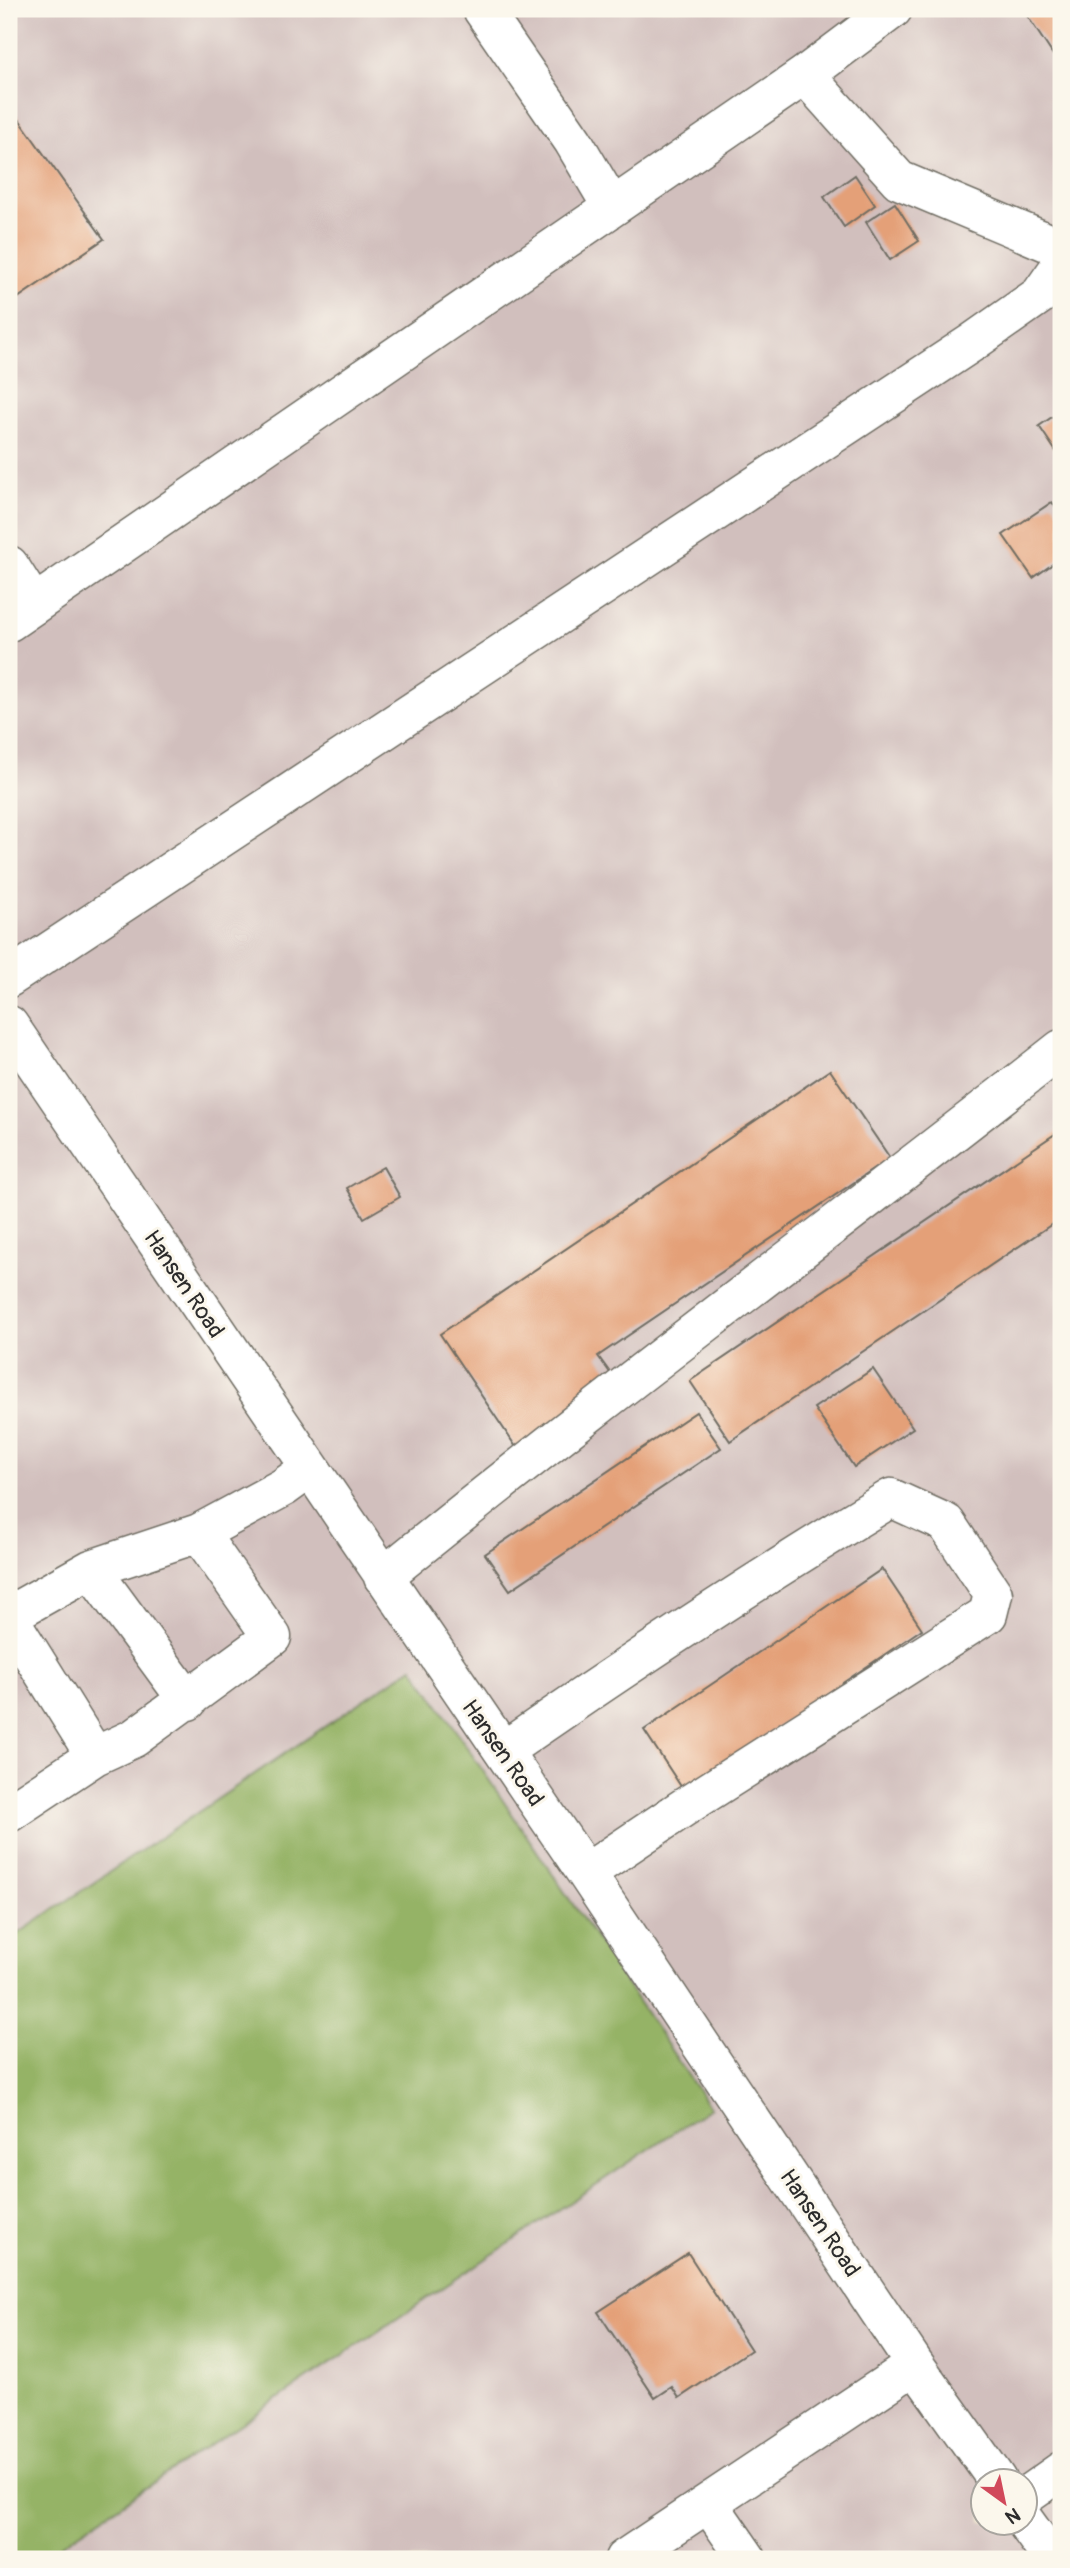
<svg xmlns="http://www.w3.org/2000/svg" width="1070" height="2568" font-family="Pangolin,sans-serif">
<rect width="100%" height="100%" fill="#fbf7ec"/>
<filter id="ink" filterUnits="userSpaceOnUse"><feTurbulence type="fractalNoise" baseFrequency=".0143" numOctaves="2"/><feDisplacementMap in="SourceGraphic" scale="14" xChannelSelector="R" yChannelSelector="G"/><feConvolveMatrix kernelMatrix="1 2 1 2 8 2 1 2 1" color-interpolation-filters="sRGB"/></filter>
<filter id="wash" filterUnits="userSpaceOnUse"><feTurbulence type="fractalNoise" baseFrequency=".00686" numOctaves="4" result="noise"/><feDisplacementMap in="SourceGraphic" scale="28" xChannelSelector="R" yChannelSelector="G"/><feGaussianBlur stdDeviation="1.57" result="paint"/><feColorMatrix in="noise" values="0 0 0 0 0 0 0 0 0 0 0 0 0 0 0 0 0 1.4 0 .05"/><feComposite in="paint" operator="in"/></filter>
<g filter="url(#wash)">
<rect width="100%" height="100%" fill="#efe7cb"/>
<path fill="#d1bfbd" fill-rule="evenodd" d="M9 9H1061V2559H9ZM982 2480H1024V2522H982Z"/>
<path fill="#95b366" stroke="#606f48" stroke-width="2" d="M413 1667 710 2108 40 2559H9V1940Z"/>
<g id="blocks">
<path fill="#e4a078" d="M1028 9H1061V67L1024 11Z
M9 105 104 239 9 304Z
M855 175 875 205 844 227 824 197Z
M895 203 919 241 890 260 866 222Z
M1061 411V459L1039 426Z
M1052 502 1061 515V558L1033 578 1003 535Z
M830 1070 890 1158 598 1356 619 1385 520 1453 440 1334Z
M1061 1130V1218L730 1441 690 1381Z
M383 1167 400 1197 364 1218 347 1188Z
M873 1369 913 1428 854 1467 814 1408Z
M696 1412 721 1448 510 1590 485 1554Z
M882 1569 922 1629 684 1791 644 1730Z
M688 2253 751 2350 679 2398 672 2387 655 2398 598 2312Z"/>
</g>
</g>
<g filter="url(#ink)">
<use href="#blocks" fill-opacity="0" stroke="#706d63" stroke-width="2"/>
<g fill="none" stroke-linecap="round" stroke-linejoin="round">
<g stroke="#706d63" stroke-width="41">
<path id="minor" d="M482 9 573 141 612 207
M805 75 899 180 1061 248
M9 565 33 603
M9 622 805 75 893 9
M9 978 973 342 1040 295 1061 265
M9 1025 586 1873 915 2365 997 2480
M91 1569 188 1701
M383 1577C605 1396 836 1226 1061 1049
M9 1615 91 1569 199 1533 284 1487 309 1469
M9 1618 95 1756 9 1813
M503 1751C630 1663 759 1578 891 1498L946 1523 993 1594 988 1614 683 1808 586 1873
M95 1756 134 1738 272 1637 199 1533
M1024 2497 1061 2471
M709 2504 747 2559
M1024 2520 1052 2559
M624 2559 915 2365"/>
</g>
<use href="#minor" stroke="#fff" stroke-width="38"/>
</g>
</g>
<g text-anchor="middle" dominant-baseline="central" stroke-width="6" stroke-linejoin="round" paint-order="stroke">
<g font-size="23" fill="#2b2b2b" stroke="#fbf7ec">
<text transform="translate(184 1284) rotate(56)">Hansen Road</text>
<text transform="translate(503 1753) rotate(55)">Hansen Road</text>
<text transform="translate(820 2223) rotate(56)">Hansen Road</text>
</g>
</g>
<rect width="1070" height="2568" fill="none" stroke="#fbf7ec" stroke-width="35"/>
<g transform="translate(1004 2502) rotate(147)"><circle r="33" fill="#fbf7ec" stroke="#a8a59f" stroke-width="2"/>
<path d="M0-5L12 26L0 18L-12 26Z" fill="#d1495b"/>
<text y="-10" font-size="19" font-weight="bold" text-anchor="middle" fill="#2b2b2b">N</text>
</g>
</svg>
